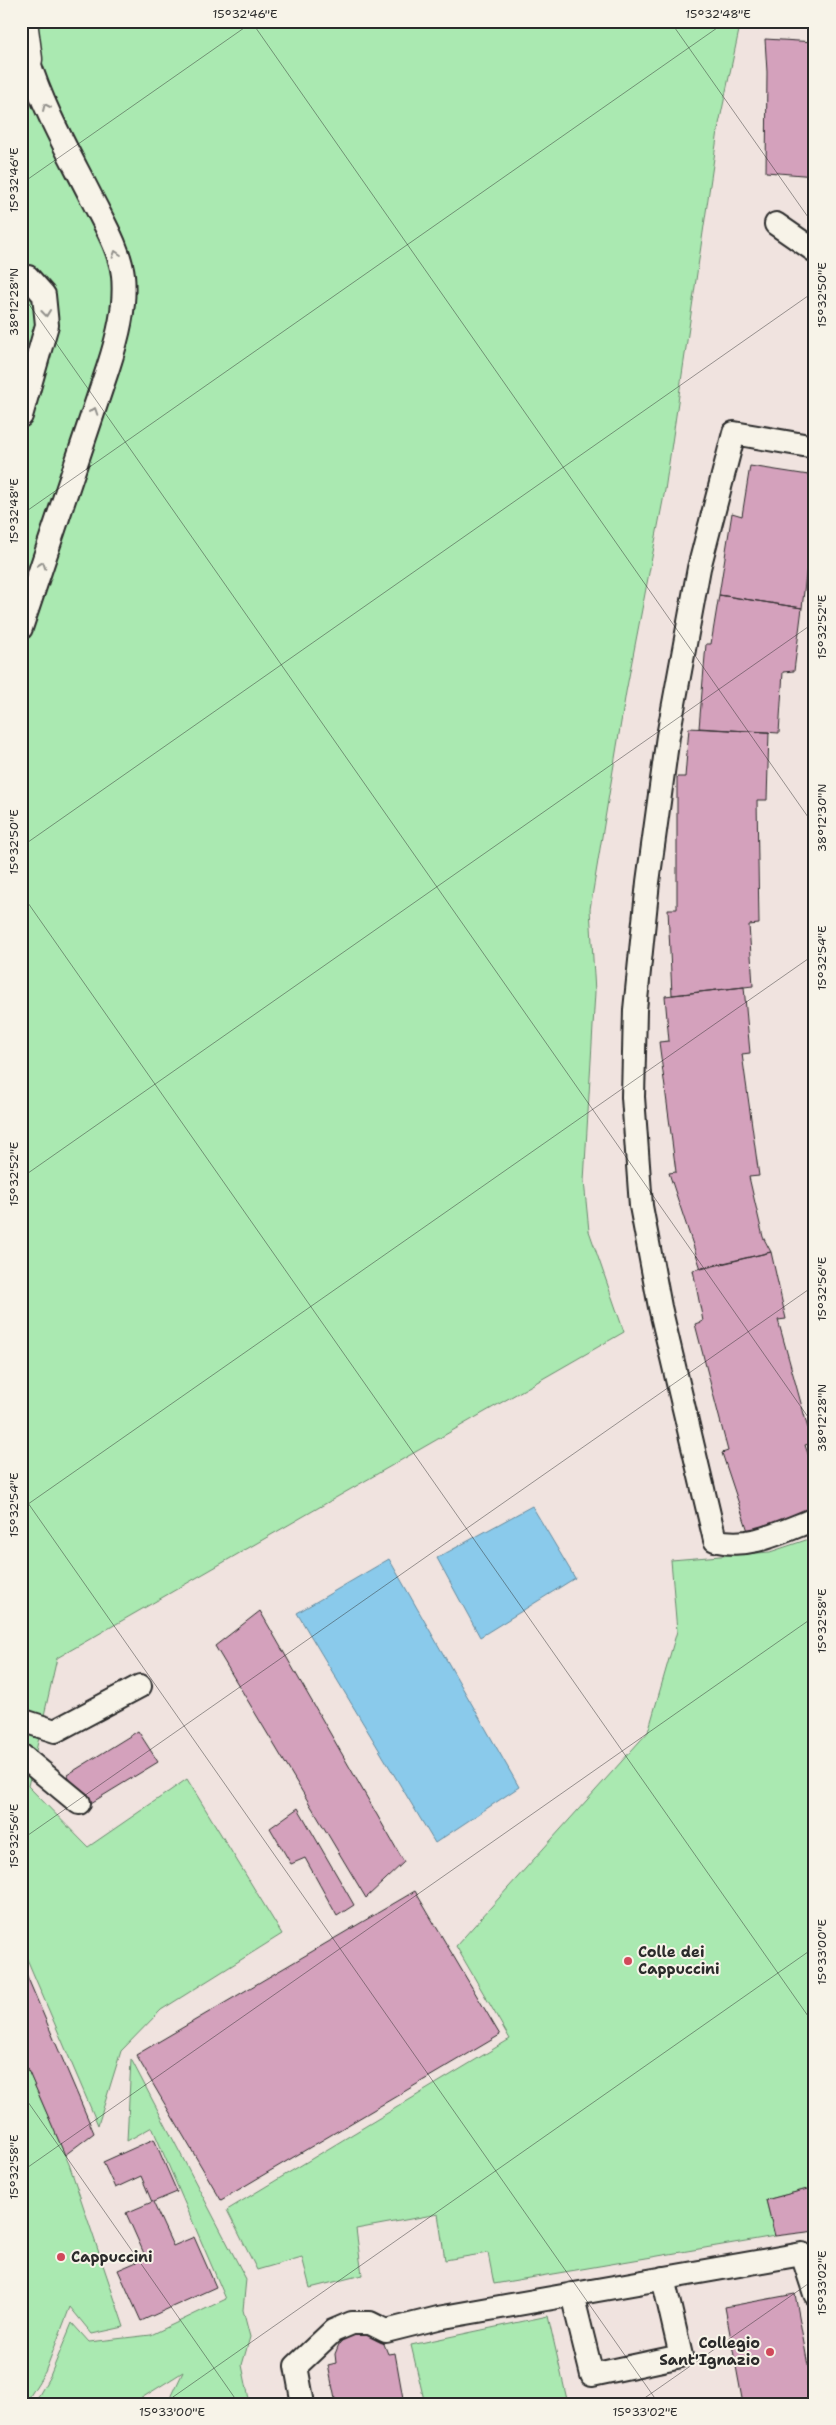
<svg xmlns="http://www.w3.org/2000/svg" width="836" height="2425" font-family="'Shantell Sans',sans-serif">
<rect width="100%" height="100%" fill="#f0e3df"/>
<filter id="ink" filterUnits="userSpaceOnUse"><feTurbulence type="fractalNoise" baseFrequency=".02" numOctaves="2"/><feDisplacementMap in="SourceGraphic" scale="10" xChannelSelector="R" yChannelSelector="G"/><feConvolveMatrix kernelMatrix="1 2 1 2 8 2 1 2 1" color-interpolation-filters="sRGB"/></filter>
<g filter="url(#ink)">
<path fill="#aae9b1" stroke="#6a8a6e" d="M21 21H741L719 124 665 490 626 692 590 909 595 992 584 1181 589 1231 624 1332 57 1658 28 1786 88 1847 187 1779 282 1934 161 2010 121 2051 98 2125 21 1945Z
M815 1537V2187L766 2200 775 2236 494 2284 488 2253 445 2260 438 2214 356 2229 362 2275 310 2288 302 2257 257 2270 227 2210 510 2039 456 1946 648 1732 677 1631 671 1560 770 1552Z
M21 2054 69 2164 124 2327 92 2334 70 2307 45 2372 25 2404H21Z
M131 2059 246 2279 243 2310 250 2337 242 2365 250 2404H168L183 2372 132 2404H34L50 2376 72 2323 89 2342 151 2335 226 2299 152 2127 127 2141Z
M548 2316 568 2404H425L411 2345Z"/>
<path fill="#8acaeb" stroke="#648a9e" d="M532 1506 575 1578 480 1637 437 1558Z
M389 1559 519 1787 435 1843 297 1613Z"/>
<path fill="#d4a1bc" stroke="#2b2b2b" d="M765 39 815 42V176L766 172 767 72Z
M750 466 815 476V549H809L802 608 719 595 732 513 742 516Z
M719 595 802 608 794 671 783 672 779 733 699 728 706 644H711Z
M689 728 769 732 767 800H757L759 924 749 925 753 986 672 995 668 909H677V777H685Z
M744 987 750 1053 742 1054 759 1176 749 1177 763 1237 771 1252 701 1269 669 1173 676 1172 659 1042 669 1041 665 996Z
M771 1252 786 1319 778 1320 812 1443 805 1445 815 1474V1507L749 1534 722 1453 728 1451 695 1324 703 1321 693 1270Z
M260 1611 404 1862 366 1898 215 1646Z
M138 1731 158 1762 86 1806 67 1775Z
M298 1808 354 1905 337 1916 305 1858 291 1864 270 1828Z
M415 1891 500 2035 221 2200 136 2055Z
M21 1962 94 2133 65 2155 21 2054Z
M154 2139 177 2192 153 2202 173 2246 194 2237 216 2287 141 2321 118 2270 146 2258 126 2213 152 2202 141 2176 115 2188 103 2162Z
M815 2187V2231L775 2236 766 2200Z
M795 2294 815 2404H743L725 2307Z
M356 2332 377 2336 384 2344 388 2354 395 2353 404 2404H336L328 2365 336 2363 335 2354 339 2344 346 2336Z"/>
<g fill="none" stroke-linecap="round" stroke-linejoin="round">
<g stroke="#2b2b2b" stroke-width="26">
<path id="service" d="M776 224 815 251
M21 277H28L44 295 47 325 21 416
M815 447 734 433 699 568 668 736 648 882 635 1010 633 1097 641 1206 660 1307 715 1540C749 1550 783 1531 815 1519
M21 628 108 368C118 337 126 307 123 275 120 250 104 223 93 201 70 155 43 109 28 59
M21 1720 55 1731 140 1686
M21 1755 79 1803
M572 2294 592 2375 681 2356 663 2278
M303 2404 296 2366 333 2331 352 2323H370L386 2331 438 2318 802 2254 815 2294"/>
</g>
<g stroke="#2b2b2b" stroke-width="31">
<path id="motorway" d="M23 21 28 59"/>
</g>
<use href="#service" stroke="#f7f3e8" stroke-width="22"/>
<use href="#motorway" stroke="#f7f3e8" stroke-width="28"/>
</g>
<defs><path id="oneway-chevron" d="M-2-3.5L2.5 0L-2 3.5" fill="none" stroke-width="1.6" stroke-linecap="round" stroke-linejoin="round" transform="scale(1.25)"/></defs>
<g stroke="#918f8a">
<use href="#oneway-chevron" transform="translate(46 107) rotate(-114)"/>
<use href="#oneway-chevron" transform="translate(116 254) rotate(-108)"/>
<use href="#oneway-chevron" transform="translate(46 313) rotate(84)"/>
<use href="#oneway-chevron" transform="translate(94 411) rotate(-71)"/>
<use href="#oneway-chevron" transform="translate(42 565) rotate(-71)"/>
</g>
</g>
<path fill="none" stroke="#2b2b2b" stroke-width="1" stroke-opacity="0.45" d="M251 21 815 827M670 21 815 227M21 184 254 21M21 293 815 1427M21 515 727 21M21 847 815 291M21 893 815 2026M21 1178 815 622M21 1493 659 2404M21 1509 815 954M21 1840 815 1285M21 2092 239 2404M21 2172 815 1616M163 2404 815 1947M636 2404 815 2279"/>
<g fill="#d1495b" stroke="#f7f3e8" stroke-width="2">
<circle cx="628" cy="1961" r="5"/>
<circle cx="61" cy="2257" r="5"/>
<circle cx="770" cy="2352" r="5"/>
</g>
<g text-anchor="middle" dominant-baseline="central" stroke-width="4" stroke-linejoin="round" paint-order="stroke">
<g font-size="15" font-weight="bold" fill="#2b2b2b" stroke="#f7f3e8" text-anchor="start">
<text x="638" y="1952">Colle dei<tspan x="638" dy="17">Cappuccini</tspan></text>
<text x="71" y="2257">Cappuccini</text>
<text x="760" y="2343" text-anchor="end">Collegio<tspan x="760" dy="17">Sant'Ignazio</tspan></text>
</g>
</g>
<rect width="836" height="2425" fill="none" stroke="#f7f3e8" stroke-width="55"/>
<rect x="28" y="28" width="780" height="2370" fill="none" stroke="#2b2b2b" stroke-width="2"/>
<g font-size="12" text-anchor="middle" fill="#2b2b2b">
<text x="245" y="18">15°32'46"E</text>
<text x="718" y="18">15°32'48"E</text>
<text transform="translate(14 180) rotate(-90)" y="4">15°32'46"E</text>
<text transform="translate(822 295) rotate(-90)" y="4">15°32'50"E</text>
<text transform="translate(14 302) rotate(-90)" y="4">38°12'28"N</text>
<text transform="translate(14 511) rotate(-90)" y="4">15°32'48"E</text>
<text transform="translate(822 627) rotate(-90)" y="4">15°32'52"E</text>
<text transform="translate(822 818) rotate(-90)" y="4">38°12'30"N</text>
<text transform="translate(14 842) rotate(-90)" y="4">15°32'50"E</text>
<text transform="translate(822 958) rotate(-90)" y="4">15°32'54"E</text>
<text transform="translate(14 1174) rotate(-90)" y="4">15°32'52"E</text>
<text transform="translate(822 1289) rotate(-90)" y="4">15°32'56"E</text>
<text transform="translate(822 1418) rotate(-90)" y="4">38°12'28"N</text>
<text transform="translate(14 1505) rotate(-90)" y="4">15°32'54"E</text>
<text transform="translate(822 1621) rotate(-90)" y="4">15°32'58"E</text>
<text transform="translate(14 1836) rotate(-90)" y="4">15°32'56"E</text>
<text transform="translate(822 1952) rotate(-90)" y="4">15°33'00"E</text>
<text transform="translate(14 2167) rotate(-90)" y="4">15°32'58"E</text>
<text transform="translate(822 2283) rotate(-90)" y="4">15°33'02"E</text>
<text x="172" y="2416">15°33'00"E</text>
<text x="645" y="2416">15°33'02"E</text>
</g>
</svg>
